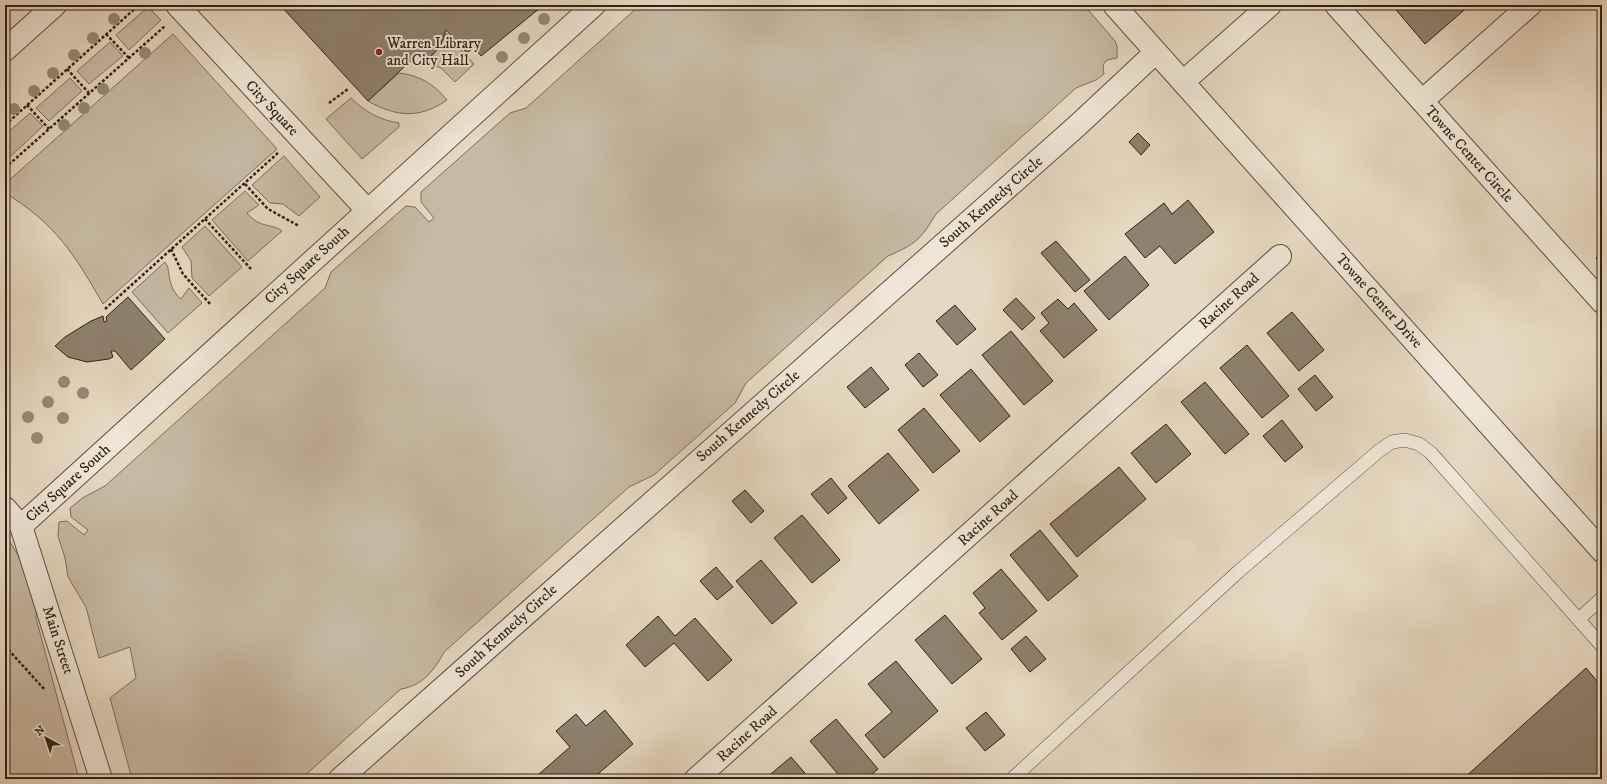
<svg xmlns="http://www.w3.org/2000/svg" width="1607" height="784" font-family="'IM FELL DW Pica',serif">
<rect width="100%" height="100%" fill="#e6d9c1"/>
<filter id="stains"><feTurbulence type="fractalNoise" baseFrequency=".005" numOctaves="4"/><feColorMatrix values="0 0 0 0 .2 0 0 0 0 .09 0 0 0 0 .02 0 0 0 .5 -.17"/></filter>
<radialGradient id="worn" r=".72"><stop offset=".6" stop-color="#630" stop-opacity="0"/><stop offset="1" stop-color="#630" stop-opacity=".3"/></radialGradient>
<path fill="#c7baa4" stroke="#7a6e5e" d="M640 5H1084L1115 41 1117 46V58L1107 60 1103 65 1104 74 1096 80 1076 88 936 214C921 239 916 244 888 256L746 383 735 403 654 475 629 487 444 652C435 670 422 686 401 689L301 779H132L110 698 136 678 130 647 99 658 86 607 68 577 65 558 58 536 59 522 67 521 84 535 88 530 71 517 70 508 84 497 105 486 325 288 331 272 406 206 415 207 429 222 434 218 421 202V192L510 113 526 108Z
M148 7 161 20 129 50 116 35Z
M446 33 474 64 455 82 441 68 426 62 440 46Z
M173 34 277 149 103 304C75 255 55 223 5 193V184Z
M110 42 123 56 89 84 77 71Z
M399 73C419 75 434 84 447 100 420 119 396 117 368 101Z
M70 78 82 91 49 121 36 108Z
M351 98C365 112 380 120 399 123V127L362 159 326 119Z
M30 113 43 126 10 157 5 152V135Z
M284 156 320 197 299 216 283 204 270 203 252 185Z
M245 191 259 205 247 213C260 229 272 223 282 231L248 261 212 220Z
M205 226 242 267 209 296 192 278 191 261 182 247Z
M165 262C172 271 165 285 181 299L189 288 202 303 168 333 132 292Z
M5 534 20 558 37 601 36 618 79 779H5Z"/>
<path fill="#8e816f" stroke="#2e2117" d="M280 5H538L540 8 481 56 474 47 467 53 446 30 440 46 426 62 421 65 418 54 368 101Z
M1392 5H1470L1425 44Z
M1138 133 1150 145 1141 155 1129 142Z
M1188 200 1214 232 1175 264 1160 246 1145 258 1125 234 1164 203 1172 214Z
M1056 241 1090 280 1075 292 1041 253Z
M1602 253V265L1596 258Z
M1125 256 1149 285 1109 320 1084 291Z
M128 297 165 339 131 370 115 351H111L113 357 109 359 87 362 68 357 55 346 65 337 91 321 103 316 104 322 107 321 106 317Z
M1016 298 1035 318 1022 330 1003 310Z
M1058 299 1068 309 1074 303 1097 330 1064 358 1040 331 1049 323 1041 313Z
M955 305 976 329 957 345 936 321Z
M1292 312 1324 350 1299 371 1267 333Z
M1011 331 1053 381 1024 405 982 355Z
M1247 345 1289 396 1262 418 1220 368Z
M919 353 938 375 923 387 905 365Z
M871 367 889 389 865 408 847 387Z
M971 369 1010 416 980 442 940 395Z
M1315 375 1333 397 1316 411 1298 389Z
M1205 382 1249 434 1225 454 1181 402Z
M924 408 960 451 933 473 898 430Z
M1282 420 1303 447 1285 462 1263 436Z
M1166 424 1191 454 1156 483 1131 453Z
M888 453 919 490 879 524 848 486Z
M1119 467 1146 499 1077 557 1050 524Z
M831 478 847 498 828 514 811 494Z
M745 490 764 511 751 523 732 501Z
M802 515 840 560 812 583 774 538Z
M1040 530 1078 576 1048 601 1010 555Z
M761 560 797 603 772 624 736 581Z
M716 567 733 587 717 600 700 581Z
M1001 569 1037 611 1002 640 979 613 985 608 973 593Z
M945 615 982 659 952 684 915 640Z
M658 616 675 636 695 618 732 660 708 681 674 643 645 667 626 645Z
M1026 636 1046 659 1030 672 1011 649Z
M896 661 938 711 884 758 865 735 892 712 868 684Z
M1586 668 1602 687V779H1463Z
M605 710 633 744 592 779H541L538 775 570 747 556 731 576 714 586 726Z
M986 712 1005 735 985 751 966 728Z
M836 719 878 769 866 779H842L810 741Z
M791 757 810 779H767L766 778Z"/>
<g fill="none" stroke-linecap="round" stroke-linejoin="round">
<g stroke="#5c4f42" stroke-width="14">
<path id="service" d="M1579 619 1602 598
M1012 779 1239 571 1380 450 1392 442 1405 440 1419 444 1431 453 1602 646"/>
</g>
<g stroke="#5c4f42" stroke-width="24">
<path id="minor" d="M177 5 367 210
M1114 5 1602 551
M1336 5 1602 302
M5 50 55 5
M1183 82 1270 5
M1422 101 1530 5
M5 508 21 526 101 779
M21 526 594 5
M340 779 1078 125 1156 52
M696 779 1280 256"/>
</g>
<path stroke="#2e2117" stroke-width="2.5" stroke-dasharray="3 2" stroke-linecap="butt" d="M106 34 129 58
M67 69 89 93
M329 103 348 89
M27 105 49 129
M5 125 139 5
M5 160 9 164
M5 168 165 26
M245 184 268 209 299 226
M205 219 251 269
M171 249 183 274 211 305
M105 309 279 152
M5 646 45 690"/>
<use href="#service" stroke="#efe6d7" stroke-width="13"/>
<use href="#minor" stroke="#efe6d7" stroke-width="22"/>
</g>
<g fill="#968977">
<circle cx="114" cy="19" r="6"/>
<circle cx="544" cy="19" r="6"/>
<circle cx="93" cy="38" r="6"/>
<circle cx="524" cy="38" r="6"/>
<circle cx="145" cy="53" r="6"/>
<circle cx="74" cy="55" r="6"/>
<circle cx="502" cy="57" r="6"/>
<circle cx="53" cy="73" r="6"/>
<circle cx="103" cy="89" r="6"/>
<circle cx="34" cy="91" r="6"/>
<circle cx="84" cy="108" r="6"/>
<circle cx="14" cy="109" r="6"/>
<circle cx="64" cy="125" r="6"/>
<circle cx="64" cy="382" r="6"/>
<circle cx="83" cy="393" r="6"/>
<circle cx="48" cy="402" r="6"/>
<circle cx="28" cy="417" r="6"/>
<circle cx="63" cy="418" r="6"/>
<circle cx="37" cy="438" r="6"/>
</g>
<circle fill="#8f2418" stroke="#efe6d7" stroke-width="1.5" cx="379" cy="52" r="4"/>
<g text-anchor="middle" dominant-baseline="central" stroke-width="4" stroke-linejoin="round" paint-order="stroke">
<g font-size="15" fill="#2e2117" stroke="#efe6d7" text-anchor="start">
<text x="387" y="43">Warren Library<tspan x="387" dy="17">and City Hall</tspan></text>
</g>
<g font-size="15" fill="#2e2117" stroke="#efe6d7">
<text transform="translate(272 108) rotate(47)">City Square</text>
<text transform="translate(1469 154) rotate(48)">Towne Center Circle</text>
<text transform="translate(991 202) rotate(-41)">South Kennedy Circle</text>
<text transform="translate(307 265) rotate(-42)">City Square South</text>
<text transform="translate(1229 301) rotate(-42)">Racine Road</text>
<text transform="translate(1379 301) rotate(48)">Towne Center Drive</text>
<text transform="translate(748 416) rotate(-41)">South Kennedy Circle</text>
<text transform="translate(68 483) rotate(-42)">City Square South</text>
<text transform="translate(988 518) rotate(-42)">Racine Road</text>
<text transform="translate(506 631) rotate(-42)">South Kennedy Circle</text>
<text transform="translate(58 640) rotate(72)">Main Street</text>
<text transform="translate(747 734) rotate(-42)">Racine Road</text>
</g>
</g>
<rect width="1607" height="784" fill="none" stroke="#e6d9c1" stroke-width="20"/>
<rect x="6" y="6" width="1595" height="772" fill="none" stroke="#2e2117" stroke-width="2"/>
<rect x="10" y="10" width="1587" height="764" fill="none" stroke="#2e2117"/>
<g transform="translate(46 738) rotate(320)" stroke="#efe6d7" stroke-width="3" paint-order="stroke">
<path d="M0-3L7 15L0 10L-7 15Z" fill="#2e2117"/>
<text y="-6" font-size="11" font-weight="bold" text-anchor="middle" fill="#2e2117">N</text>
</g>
<rect width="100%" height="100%" filter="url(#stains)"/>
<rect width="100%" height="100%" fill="url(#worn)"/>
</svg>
